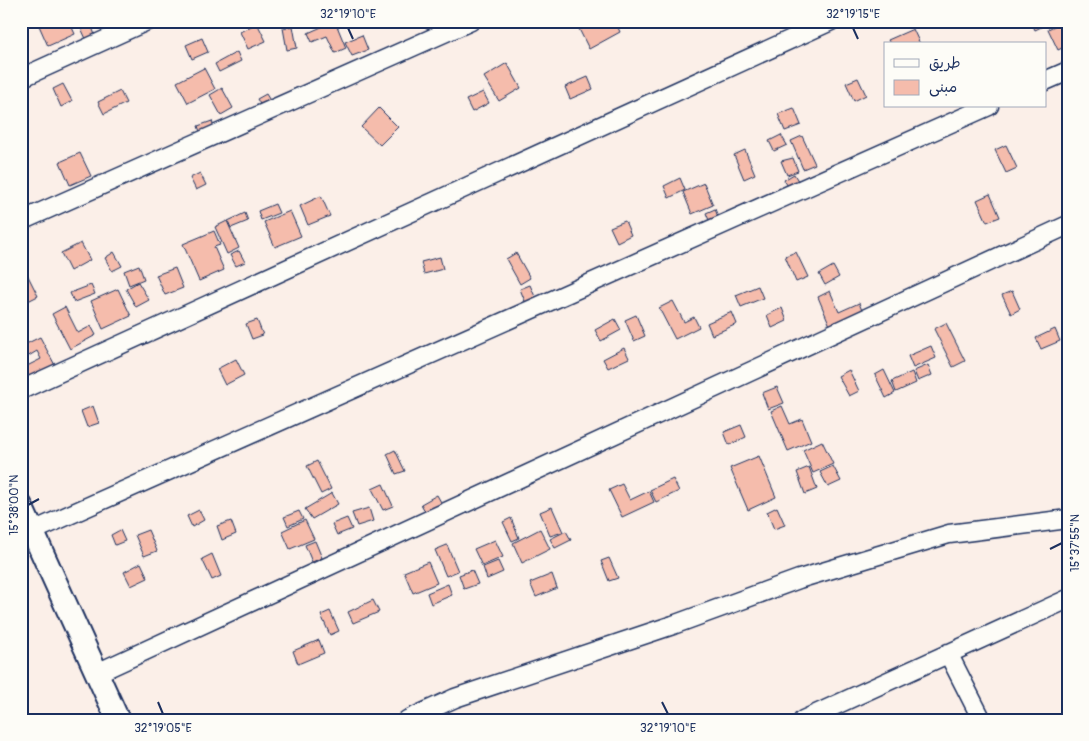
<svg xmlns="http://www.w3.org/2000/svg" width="1089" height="741" font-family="Pangolin,'Playpen Sans Arabic',sans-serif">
<rect width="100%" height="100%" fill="#fbefe8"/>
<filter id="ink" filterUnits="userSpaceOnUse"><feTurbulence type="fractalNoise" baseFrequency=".02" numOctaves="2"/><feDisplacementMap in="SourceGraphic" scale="10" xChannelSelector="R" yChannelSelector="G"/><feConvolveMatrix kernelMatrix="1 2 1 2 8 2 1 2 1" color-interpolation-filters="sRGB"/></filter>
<g filter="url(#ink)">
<path fill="#f5bcac" stroke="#1b2f5e" d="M37 21H69L75 34 48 46Z
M335 21 346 48 335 53 327 36 312 42 308 33Z
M434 21H438L443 33 432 37 427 24Z
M579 21H615L620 32 589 49 576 23Z
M1031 21H1054L1035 30Z
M1065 21 1068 23V45L1058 50 1048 29Z
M257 23 266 41 248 49 240 32Z
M91 24 96 38 87 41 81 28Z
M293 26 297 48 287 50 283 28Z
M913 29 920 44H890L888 40Z
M362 35 368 50 352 56 345 42Z
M202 38 208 52 192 59 186 45Z
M237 52 241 61 219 72 215 64Z
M507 63 521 88 499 101 484 77Z
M204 68 215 89 188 103 177 82Z
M588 77 593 89 570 99 565 87Z
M858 78 866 95 854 101 846 83Z
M63 84 72 101 61 107 53 89Z
M222 88 233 108 221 115 210 95Z
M120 91 126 103 104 114 98 102Z
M483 92 489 103 472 112 466 100Z
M266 94 274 107 265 113 257 99Z
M379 108 398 127 380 145 361 127Z
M794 108 801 125 785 131 778 114Z
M212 121 216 135 203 140 198 126Z
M781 135 787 145 774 151 769 141Z
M802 136 815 164 803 169 791 141Z
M1006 145 1017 168 1006 173 995 150Z
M745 150 755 174 744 179 734 155Z
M80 153 91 176 70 185 60 162Z
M793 158 798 171 787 175 781 161Z
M200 173 206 185 196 190 190 178Z
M794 174 801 186 791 191 784 180Z
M680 178 685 190 669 198 664 186Z
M704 183 713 205 692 214 683 192Z
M990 194 1000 217 987 222 977 200Z
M321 196 330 216 308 225 300 206Z
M275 204 279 213 261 220 258 211Z
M715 209 720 222 711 225 706 213Z
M290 211 301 236 275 247 264 222Z
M245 213 248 221 231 228 228 221Z
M227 221 239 248 227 254 215 227Z
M625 221 631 235 617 242 610 227Z
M214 231 220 245 214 247 224 270 199 281 183 244Z
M81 243 90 260 70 271 61 253Z
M239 251 245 262 236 266 230 255Z
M114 252 122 266 112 271 105 258Z
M796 252 808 277 796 282 785 256Z
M516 253 530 278 520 284 506 259Z
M440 257 443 269 424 274 421 262Z
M139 265 144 279 129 285 124 271Z
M833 266 839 277 825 285 819 274Z
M175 268 183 288 165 295 156 275Z
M26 272 38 296 26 302 21 293V274Z
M138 282 149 300 136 307 126 289Z
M91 285 95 294 74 302 70 293Z
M530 285 536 299 526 304 520 289Z
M758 286 763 298 741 307 736 295Z
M118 289 131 316 103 329 91 301Z
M830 291 839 312 859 303 863 313 831 328 818 297Z
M1012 291 1020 309 1011 314 1002 295Z
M673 301 684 322 694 317 699 327 675 339 659 308Z
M65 307 78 333 91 326 96 335 70 349 52 314Z
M782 308 787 321 772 328 767 315Z
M732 312 737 324 712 335 707 323Z
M636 315 645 336 634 341 625 320Z
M615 319 621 330 601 341 595 330Z
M257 320 263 335 252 339 246 324Z
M946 323 965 361 953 367 934 329Z
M1055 329 1060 341 1041 349 1036 338Z
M40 337 57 369 28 384 21 369 41 359 37 351 27 357 22 346Z
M931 346 936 358 913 368 908 356Z
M624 348 629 358 608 368 603 359Z
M236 359 244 375 225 385 217 369Z
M928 365 932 375 918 381 914 371Z
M849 370 859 391 849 396 838 376Z
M884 370 895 393 886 398 875 375Z
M912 372 916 383 896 392 892 381Z
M777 387 784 403 768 409 762 393Z
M93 406 99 423 87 427 81 411Z
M782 406 790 424 802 419 811 441 788 451 771 411Z
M741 425 746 437 729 445 724 432Z
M822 441 833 464 813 473 803 450Z
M395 450 405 471 396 474 387 454Z
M759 456 776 497 748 510 730 468Z
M317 461 331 489 321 494 307 466Z
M833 466 841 481 828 487 820 472Z
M809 467 817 489 805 494 797 472Z
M673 479 679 491 656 502 650 490Z
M383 484 393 506 383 510 372 489Z
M622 484 630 500 649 491 654 502 622 517 609 490Z
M332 493 338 504 312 519 305 509Z
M437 495 442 504 426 513 421 504Z
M552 507 563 532 550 536 540 512Z
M777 507 785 525 774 529 767 512Z
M369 508 373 521 357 526 352 513Z
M199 510 204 520 192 527 187 516Z
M299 511 303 519 288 526 284 517Z
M347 518 352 529 337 535 332 524Z
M511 518 519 538 512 541 503 522Z
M305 520 314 539 290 549 282 531Z
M231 521 236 534 222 540 217 526Z
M540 529 550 549 522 563 513 543Z
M120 530 125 541 115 545 111 535Z
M148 530 157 551 144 556 135 535Z
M566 531 571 540 555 548 550 539Z
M495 540 503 557 482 566 474 549Z
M315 541 322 558 312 562 305 545Z
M447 545 458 571 446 576 435 550Z
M212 554 221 576 212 580 202 559Z
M609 558 618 578 609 581 601 561Z
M498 561 503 572 487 579 483 567Z
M428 562 437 583 413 593 404 572Z
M141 563 148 578 131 586 124 572Z
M472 570 478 584 464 589 459 575Z
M552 574 557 588 536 597 530 583Z
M448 584 452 595 431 604 427 593Z
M373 600 379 612 353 623 348 612Z
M330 611 339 631 330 635 321 615Z
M319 640 324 653 298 664 293 651Z"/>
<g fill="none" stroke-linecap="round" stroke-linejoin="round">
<g stroke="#1b2f5e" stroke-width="21">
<path id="minor" d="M21 78 147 21
M1045 81 1068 71
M21 221 471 21
M21 390 831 21
M33 531 989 106
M948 653 982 720
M97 673 1068 225
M407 720 455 698 673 625 799 579 949 534 1068 519
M803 720 1068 599"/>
</g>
<g stroke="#1b2f5e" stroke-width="26">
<path id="tertiary" d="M21 506 118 720"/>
</g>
<use href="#minor" stroke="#fdfcf7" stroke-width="18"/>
<use href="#tertiary" stroke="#fdfcf7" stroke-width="22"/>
</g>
</g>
<path fill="none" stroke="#1b2f5e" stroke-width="2" d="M348 28 353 39M853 28 858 39M28 505 39 499M1050 549 1062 543M158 702 163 714M662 702 668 714"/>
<rect width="1089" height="741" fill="none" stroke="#fdfcf7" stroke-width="55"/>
<rect x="884" y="42" width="162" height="65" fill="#fdfcf7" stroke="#a3aaba"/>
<rect x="894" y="59" width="25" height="8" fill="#fdfcf7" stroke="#a3aaba"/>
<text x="929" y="68" font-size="15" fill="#1b2f5e">طريق</text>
<rect x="894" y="80" width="25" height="15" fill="#f5bcac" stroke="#a3aaba"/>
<text x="929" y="92" font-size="15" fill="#1b2f5e">مبنى</text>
<rect x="28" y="28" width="1034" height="686" fill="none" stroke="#1b2f5e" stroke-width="2"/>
<g font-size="12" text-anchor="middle" fill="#1b2f5e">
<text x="348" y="18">32°19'10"E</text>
<text x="853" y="18">32°19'15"E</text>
<text transform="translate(14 505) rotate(-90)" y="4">15°38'00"N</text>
<text transform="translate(1075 543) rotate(-90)" y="4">15°37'55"N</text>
<text x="163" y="732">32°19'05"E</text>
<text x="668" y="732">32°19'10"E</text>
</g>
</svg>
